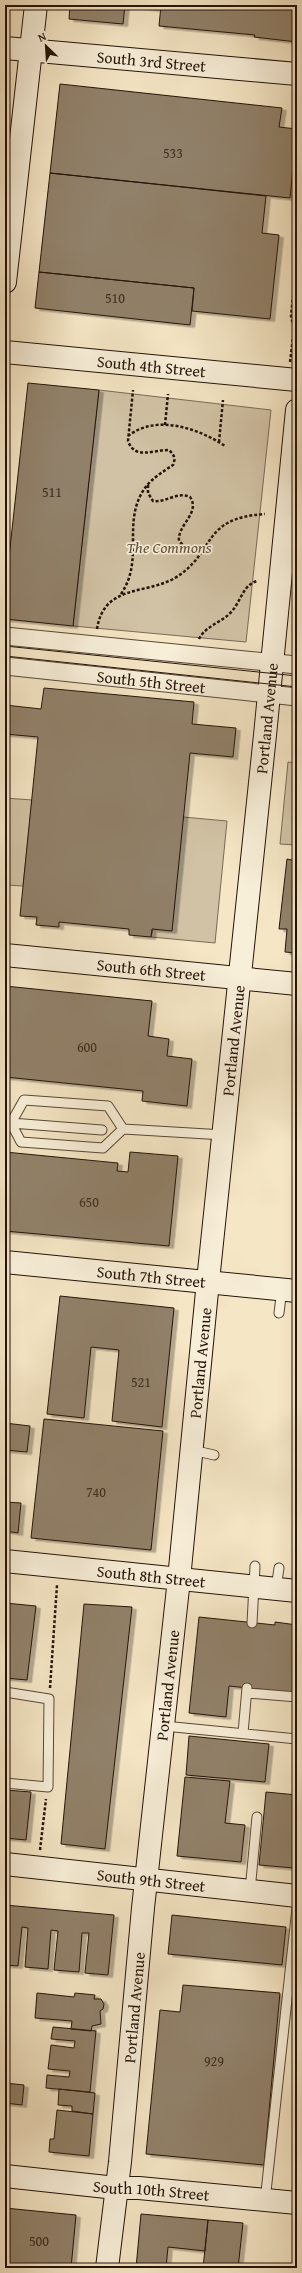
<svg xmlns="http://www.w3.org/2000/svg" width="302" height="2273" font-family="'Gentium Book Plus',serif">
<defs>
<filter id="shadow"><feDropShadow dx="4.5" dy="2.5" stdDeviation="0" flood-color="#0004"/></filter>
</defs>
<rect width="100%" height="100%" fill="#f5e6c5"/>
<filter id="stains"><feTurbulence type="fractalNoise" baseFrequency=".005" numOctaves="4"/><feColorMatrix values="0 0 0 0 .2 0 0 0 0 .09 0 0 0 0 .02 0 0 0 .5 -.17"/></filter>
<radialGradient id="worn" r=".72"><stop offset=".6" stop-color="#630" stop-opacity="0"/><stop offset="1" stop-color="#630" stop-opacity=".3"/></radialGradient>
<path fill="#d1c2a5" stroke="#7a6a56" d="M99 390 271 410 246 642 73 626Z
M288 762 297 763V857L294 856 295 845 280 844Z
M5 798 32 800 23 886 5 885Z
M183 817 227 821 215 943 151 937Z"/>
<path fill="#91816a" stroke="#241308" filter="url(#shadow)" d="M70 5H125L123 24 69 19Z
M127 5H156L155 9Z
M161 5H297V42L254 37 255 35 159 26Z
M60 84 282 108 279 127 297 129 290 198 50 173Z
M50 173 266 196 262 233 279 235 270 319 192 311 194 288 39 272Z
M39 272 194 288 190 325 35 308Z
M28 383 99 390 73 626 5 619V594Z
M44 688 194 702 192 724 236 728 233 757 190 753 172 931 152 929 151 937 129 935V929L59 922V927L36 925 37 917 20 916 38 737 5 734V705L41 709Z
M287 859 297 861V953L285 952 287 929H279Z
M5 986 152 1001 148 1036 169 1039 167 1056 192 1059 187 1106 142 1101 143 1091 5 1077Z
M5 1152 118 1163 117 1171 128 1172 130 1152 178 1156 169 1246 5 1231Z
M60 1296 174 1308 162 1427 112 1421 119 1350 91 1347 84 1418 47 1414Z
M44 1419 163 1431 151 1550 31 1538Z
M5 1423 30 1426 27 1452 5 1450Z
M297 1440V1476L293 1475Z
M5 1502 21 1503 18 1533 5 1531Z
M5 1603 36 1606 27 1680 5 1678Z
M84 1604 132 1607 105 1849 61 1844Z
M199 1617 275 1625V1622L297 1625V1693L229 1686 226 1717 189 1713Z
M189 1736 269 1744 265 1782 186 1775Z
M185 1777 230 1781 225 1823 245 1825 241 1862 177 1856Z
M5 1790 31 1792 26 1840 5 1838Z
M266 1792 297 1795V1833L294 1868 259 1865Z
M5 1905 114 1915 108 1975 85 1973 89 1933H82L79 1972 54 1970 58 1931 51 1930 48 1969 25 1967 28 1928 22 1927 18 1966 5 1965Z
M172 1915 286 1927 282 1965 168 1954Z
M183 1985 280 1993 264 2165 146 2154 160 2010 180 2012Z
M37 1993 74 1997 75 1993 95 1995 94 1999H101L104 2004 103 2009 100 2011 101 2024 92 2026 91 2031 71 2029 72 2021 35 2018Z
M53 2027 96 2031 90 2092 46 2088 47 2075 69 2077 70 2071 48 2069 51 2045 74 2048 75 2041 51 2039Z
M5 2083 24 2085 22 2105 5 2103Z
M59 2089 95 2093 93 2114 72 2111V2106L58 2105Z
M57 2110 93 2114 89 2156 49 2152 50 2139H54Z
M5 2208 76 2215 71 2268H5Z
M141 2214 208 2220 205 2251 168 2247 166 2268H136Z
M208 2220 243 2223 238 2268H203Z"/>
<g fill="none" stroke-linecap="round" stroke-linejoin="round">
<g stroke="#584837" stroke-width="11">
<path id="lane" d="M5 1122 11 1123 24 1100 108 1106 123 1129 224 1135
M11 1123 21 1142 103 1148 123 1129
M11 1123 102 1130
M279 1313 282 1289
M192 1450 214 1455
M276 1589 279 1568
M252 1623 255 1566
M5 1692 49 1699 48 1787 5 1783
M247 1693 297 1697
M164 1726 297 1739
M243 1733 247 1688
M250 1891 257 1817
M265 2201 297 1908"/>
</g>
<g stroke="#584837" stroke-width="19">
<g id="street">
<path d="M5 636 297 665"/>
<path id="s1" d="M5 666 297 697"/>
</g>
</g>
<g stroke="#241308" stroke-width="24">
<g id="secondary">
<path id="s2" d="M5 48 297 74"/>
<path d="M5 282 36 5"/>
<path id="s3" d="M5 352 297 380"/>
<path id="s4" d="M5 955 297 984"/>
<path id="s5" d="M5 1262 297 1291"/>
<path id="s6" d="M5 1561 297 1591"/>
<path id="s7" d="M5 1864 297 1896"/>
<path id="s8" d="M5 2176 116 2188H139L297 2203"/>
<path id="s9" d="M107 2268 120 2162 143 1908 179 1579 208 1281 265 735 297 410"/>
</g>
</g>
<path stroke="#241308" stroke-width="2.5" stroke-dasharray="3 2" stroke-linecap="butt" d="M290 362 294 329 291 316 297 259
M165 425 168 394
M128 436C156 414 198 428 225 446
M219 442 223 400
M148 485V493L153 501C166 503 177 491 190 497 201 513 177 525 179 541 187 550 192 552 203 549
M121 594C145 559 121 522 145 488 151 479 164 471 173 465 176 458 174 455 169 450 152 450 135 460 128 441L133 390
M97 629C104 584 145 595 175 578 217 552 200 518 265 514
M199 639C206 625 222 623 232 611 241 601 243 585 257 581
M50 1688 57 1585
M40 1850 46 1799"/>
<use href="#lane" stroke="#f8efd9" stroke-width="9"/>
<use href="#street" stroke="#f8efd9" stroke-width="17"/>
<use href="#secondary" stroke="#f8efd9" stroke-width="22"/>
<path stroke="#241308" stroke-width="1" d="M5 646 297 676
M5 656 297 687"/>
</g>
<g text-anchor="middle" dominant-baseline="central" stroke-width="3.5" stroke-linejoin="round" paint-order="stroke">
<g font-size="14" fill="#3f2e20">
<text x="173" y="153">533</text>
<text x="115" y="298">510</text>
<text x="52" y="492">511</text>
<text x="87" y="1047">600</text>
<text x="89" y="1202">650</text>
<text x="141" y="1382">521</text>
<text x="96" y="1492">740</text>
<text x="214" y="2061">929</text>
<text x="39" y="2241">500</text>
</g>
<g font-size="16" fill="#241308" stroke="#f8efd9">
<text stroke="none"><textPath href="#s2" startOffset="147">South 3rd Street</textPath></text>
<text stroke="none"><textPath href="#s3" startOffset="147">South 4th Street</textPath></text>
<text stroke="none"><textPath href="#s1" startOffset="147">South 5th Street</textPath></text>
<text stroke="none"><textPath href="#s9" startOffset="1558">Portland Avenue</textPath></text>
<text stroke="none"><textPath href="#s4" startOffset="147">South 6th Street</textPath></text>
<text stroke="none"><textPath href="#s9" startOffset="1234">Portland Avenue</textPath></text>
<text stroke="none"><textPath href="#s5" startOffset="147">South 7th Street</textPath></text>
<text stroke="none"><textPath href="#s9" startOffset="910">Portland Avenue</textPath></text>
<text stroke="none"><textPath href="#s6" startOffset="147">South 8th Street</textPath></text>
<text stroke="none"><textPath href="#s9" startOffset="586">Portland Avenue</textPath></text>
<text stroke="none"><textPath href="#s7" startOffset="147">South 9th Street</textPath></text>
<text stroke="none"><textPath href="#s9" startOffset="262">Portland Avenue</textPath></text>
<text stroke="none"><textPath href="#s8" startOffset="147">South 10th Street</textPath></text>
</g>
<g font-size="16" font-style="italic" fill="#61503f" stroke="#f8efd9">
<text x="169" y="547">The Commons</text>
</g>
</g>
<rect width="302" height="2273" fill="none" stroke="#f5e6c5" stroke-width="20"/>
<rect x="6" y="6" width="290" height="2261" fill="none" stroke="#241308" stroke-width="2"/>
<rect x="10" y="10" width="282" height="2253" fill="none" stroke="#241308"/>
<g transform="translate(46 46) rotate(335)" stroke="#f8efd9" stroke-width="3" paint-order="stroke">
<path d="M0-3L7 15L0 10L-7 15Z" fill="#241308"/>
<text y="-6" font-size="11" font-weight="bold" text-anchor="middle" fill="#241308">N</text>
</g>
<rect width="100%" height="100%" filter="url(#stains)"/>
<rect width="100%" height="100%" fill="url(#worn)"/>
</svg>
